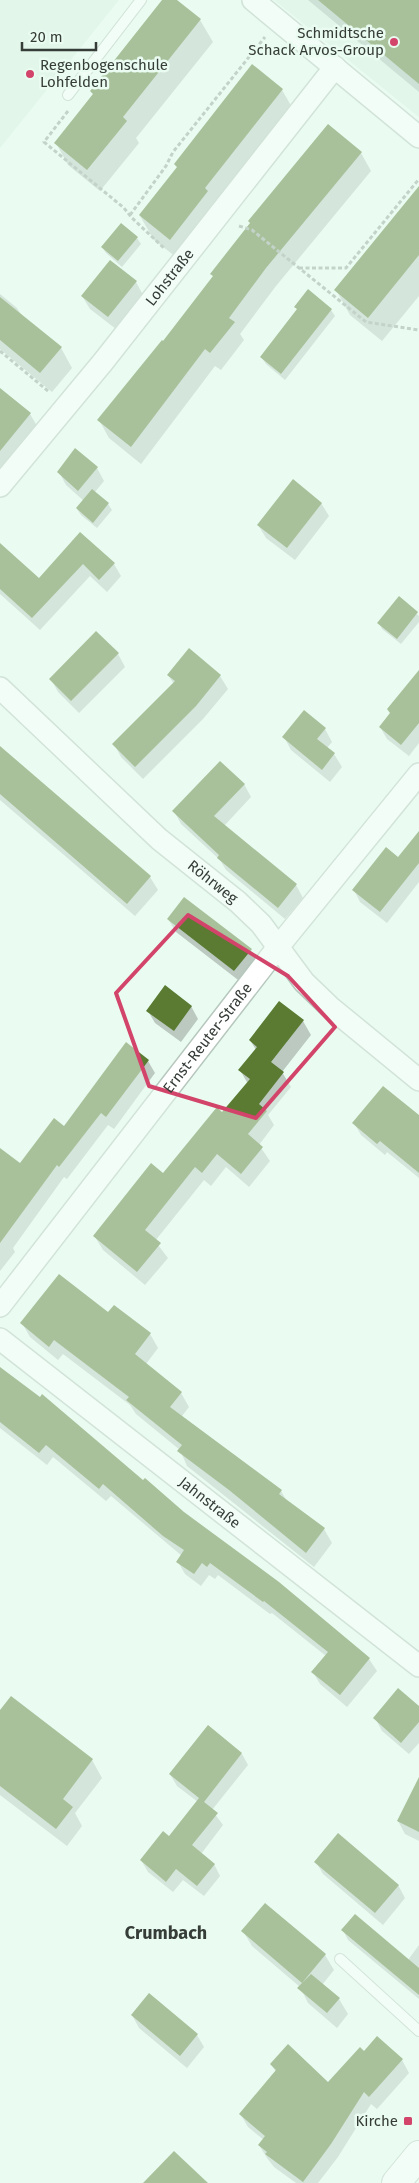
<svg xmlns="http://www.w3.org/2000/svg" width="419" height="2183" font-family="'Fira Sans',sans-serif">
<rect width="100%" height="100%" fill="#eafcf1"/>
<path fill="#d9f2e3" d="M0 0H119L0 148Z
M274 0H419V117L405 106Z"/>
<path fill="#0003" d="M164 0H175L200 20 213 42 136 138 139 143 100 191 68 165 56 143Z
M308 0H419V92Z
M282 90 296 114 184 263 154 240 140 216 178 168 175 164Z
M361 153 371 171 276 286 240 334 244 340 221 370 215 366 141 464 109 438 99 420 163 343 214 277 212 274Z
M419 197V296L382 341 350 315 336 290Z
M137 238 141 244 122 267 106 253 102 247Z
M136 282 143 295 116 329 90 309 82 296Z
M0 294 17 308 22 316 61 348 72 368 52 392 0 349Z
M296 307 331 310 335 316 285 380 266 364 262 358 298 311Z
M0 399 30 414 37 426 0 473Z
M97 468 104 481 95 492 108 504 112 510 97 528 81 515 77 509 84 501 66 485 59 472Z
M321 503 329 516 295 560 266 538 258 525Z
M80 534 114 564 121 576 107 592 90 576 40 630 0 594V545L39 580Z
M399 598 419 616V622L401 644 382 629 379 623Z
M189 650 220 676 228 689 203 719 143 779 121 757 114 744 174 684 168 675Z
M118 654 125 667 79 713 58 692 51 679Z
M419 672V743L409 756 387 739 380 727Z
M325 729 332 742 327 748 334 754 342 767 330 782 291 750 284 737Z
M0 747 150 877 158 890 135 916 0 800Z
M244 784 251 797 224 826 296 885 303 898 285 919 226 870 220 860 181 824 174 811Z
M419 833V882L387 923 360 902 354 890 398 859Z
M168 919 251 950 258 962 242 983 176 932Z
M191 1006 198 1019 181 1042 155 1023 148 1011Z
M303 1021 311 1035 282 1072 291 1087 268 1115 274 1125 259 1145 270 1161 249 1187 226 1167 211 1186 204 1180 155 1241 168 1258 145 1285 103 1250 95 1237 164 1175 223 1114 248 1084 240 1070 256 1050 250 1040Z
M148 1061 155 1073 114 1129 108 1125 67 1179 64 1177 13 1248 15 1252 0 1271V1150L20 1164Z
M354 1123 419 1124V1178L387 1152 385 1155 361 1135Z
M108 1314 150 1334 158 1348 146 1364 181 1393 189 1407 182 1416 281 1491 288 1503 324 1529 332 1543 314 1567 187 1466 180 1450 136 1414 130 1405 63 1354 58 1360 30 1337 22 1323Z
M0 1369 369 1659 377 1671 347 1707 320 1684 313 1672 326 1656 272 1613 270 1614 218 1575 215 1579 209 1575 201 1586 185 1574 178 1562 182 1556 111 1496 106 1501 53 1457 47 1465 0 1428Z
M419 1707V1743L409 1754 382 1731 375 1718Z
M0 1712 92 1760 102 1778 75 1813 82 1826 67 1846 0 1795Z
M242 1754 248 1765 212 1810 223 1825 201 1854 214 1864 220 1876 204 1896 183 1880 173 1892 148 1872 141 1860 169 1837 198 1802 177 1786 170 1774Z
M419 1807V1841L405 1834 398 1821Z
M316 1862 398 1885 405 1898 383 1925 323 1874Z
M343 1930 408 1960 419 1945V1999L348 1940Z
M243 1931 325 1955 334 1970 322 1985 339 1999 348 2014 337 2028 308 2003 300 1987 252 1946Z
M132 2015 197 2035 204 2047 187 2068 139 2028Z
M364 2052 402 2060 409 2073 377 2109 371 2104 338 2157 318 2183H296L274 2167 267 2158 259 2145 264 2140 248 2127 241 2115 276 2072 271 2064 328 2084Z"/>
<path fill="#5b7b33" d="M162 0H177L201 19 123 117 127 121 87 170 54 143 93 94 90 91Z
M318 0H419V84Z
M252 64 283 89 205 188 208 191 170 240 139 215 177 167 174 164Z
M328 124 362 152 266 268 229 318 235 322 210 353 205 349 131 447 97 420 162 340 163 341 213 276 210 274 250 223 248 221Z
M419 186V255L368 318 334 290Z
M121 223 138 237 118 261 101 247Z
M110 260 137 281 108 317 81 296Z
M308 289 332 309 281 374 260 357 297 309 294 307Z
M0 297 62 347 40 373 0 340Z
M0 388 31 413 0 451Z
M75 448 98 467 78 491 57 472Z
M293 479 322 503 287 548 257 525Z
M92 489 109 503 93 523 76 508Z
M80 532 115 563 99 580 83 564 32 618 0 589V543L39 578Z
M399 596 418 612 397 639 377 623Z
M96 631 119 653 71 701 49 679Z
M189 648 221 675 196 706 135 767 112 744 175 681 167 675Z
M419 670V723L401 745 379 727 390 713 387 709Z
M304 710 326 728 317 739 335 753 322 770 282 737Z
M0 746 151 876 127 904 0 794Z
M220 761 245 784 214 816 297 884 278 908 217 858 219 855 172 811Z
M419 831V863L380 912 352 890 386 847 398 857Z
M184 897 252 949 234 971 167 919Z
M165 985 192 1006 174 1031 146 1011Z
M279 1001 304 1020 271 1062 284 1072 259 1104 267 1111 248 1134 263 1147 241 1174 217 1154 202 1173 195 1167 145 1230 161 1243 137 1272 93 1236 151 1163 163 1173 217 1107 222 1112 250 1079 238 1070 257 1047 249 1040Z
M126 1042 149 1060 106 1117 101 1113 59 1167 57 1165 0 1243V1148L20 1163 54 1118 64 1126Z
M383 1086 419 1115V1173L380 1141 377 1144 352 1123Z
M59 1274 108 1312 114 1305 151 1333 135 1354 182 1392 170 1407 282 1490 279 1494 325 1528 306 1553 229 1490 177 1451 182 1445 126 1400 129 1397 54 1340 49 1347 20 1323Z
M0 1367 40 1397 42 1394 143 1480 145 1478 184 1512 279 1582 370 1658 340 1695 311 1672 328 1652 264 1601 263 1602 210 1563 207 1567 202 1563 194 1574 176 1562 184 1550 163 1536 103 1484 99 1489 46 1445 39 1453 0 1422Z
M398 1688 419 1706V1722L401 1743 373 1718Z
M11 1696 93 1759 63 1799 73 1807 56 1829 0 1786V1710Z
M208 1725 242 1753 204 1802 169 1774Z
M419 1777V1832L397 1821Z
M199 1798 218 1813 192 1845 215 1864 197 1886 176 1869 166 1882 140 1860 163 1831 169 1836Z
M338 1833 399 1885 375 1913 314 1862Z
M265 1903 326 1954 302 1983 241 1931Z
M355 1914 419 1968V1995L341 1930Z
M311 1974 340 1998 327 2013 297 1988Z
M149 1993 198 2034 180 2056 131 2015Z
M377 2036 403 2059 369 2097 364 2092 331 2144 303 2182 265 2154 267 2152 258 2145 265 2136 239 2114 276 2070 270 2064 288 2044 328 2082 360 2047 364 2051Z
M174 2151 208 2183H143Z"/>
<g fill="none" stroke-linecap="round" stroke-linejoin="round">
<g stroke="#b6c7bd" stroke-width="12">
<path id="service" d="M68 95 141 0
M340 1959 419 2031"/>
</g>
<g stroke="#b6c7bd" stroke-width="24">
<g id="minor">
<path d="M253 0 419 137"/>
<path id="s1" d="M0 486 103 362 335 67"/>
<path id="s2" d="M0 688 159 839 238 902 261 924 304 982 330 1007 419 1080"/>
<path id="s3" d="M0 1306 278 947 419 774"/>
<path id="s4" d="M0 1339 419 1666"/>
</g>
</g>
<g stroke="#b6c7bd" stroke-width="30">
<path id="secondary" d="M396 2183 419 2155"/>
</g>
<path stroke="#96a39b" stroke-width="3" stroke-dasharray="4 2.5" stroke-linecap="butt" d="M68 111 44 142 124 208 132 218 165 249
M130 215 166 166 173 152 265 37
M239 226 252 230 366 322 419 330
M299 268H346L419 179
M0 351 48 391"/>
<use href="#service" stroke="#fff" stroke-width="10"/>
<use href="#minor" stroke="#fff" stroke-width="21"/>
<use href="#secondary" stroke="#fff" stroke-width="28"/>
</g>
<path d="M0 0H419V2183H0ZM188 915 288 976 335 1027 256 1118 149 1086 116 993Z" fill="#eafcf1" fill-opacity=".55" fill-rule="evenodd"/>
<path fill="none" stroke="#d3446a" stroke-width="4" stroke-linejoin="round" d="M188 915 288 976 335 1027 256 1118 149 1086 116 993Z"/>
<g fill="#d3446a" stroke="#eafcf1" stroke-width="2">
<circle cx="394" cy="42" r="5"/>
<circle cx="30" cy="74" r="5"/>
<rect x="403" y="2116" width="10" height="10" rx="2.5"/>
</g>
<g text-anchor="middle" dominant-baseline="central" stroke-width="5" stroke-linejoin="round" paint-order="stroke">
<g font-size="15" fill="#363d38" stroke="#eafcf1" text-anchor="end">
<text x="384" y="33">Schmidtsche<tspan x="384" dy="17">Schack Arvos-Group</tspan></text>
<text x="40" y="65" text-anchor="start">Regenbogenschule<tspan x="40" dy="17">Lohfelden</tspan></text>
<text x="398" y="2121">Kirche</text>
</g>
<g font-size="15" fill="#363d38" stroke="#eafcf1">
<text stroke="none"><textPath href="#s1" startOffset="269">Lohstraße</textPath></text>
<text stroke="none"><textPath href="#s2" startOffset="288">Röhrweg</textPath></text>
<text stroke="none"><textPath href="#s3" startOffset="339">Ernst-Reuter-Straße</textPath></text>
<text stroke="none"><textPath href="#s4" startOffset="266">Jahnstraße</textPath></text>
</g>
<g font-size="18" font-weight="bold" fill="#363d38" stroke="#eafcf1">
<text x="166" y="1933">Crumbach</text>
</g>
</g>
<path d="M22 42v8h74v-8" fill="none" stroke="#363d38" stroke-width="2.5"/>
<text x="30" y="42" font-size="15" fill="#363d38" stroke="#eafcf1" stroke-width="4" paint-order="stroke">20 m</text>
</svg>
